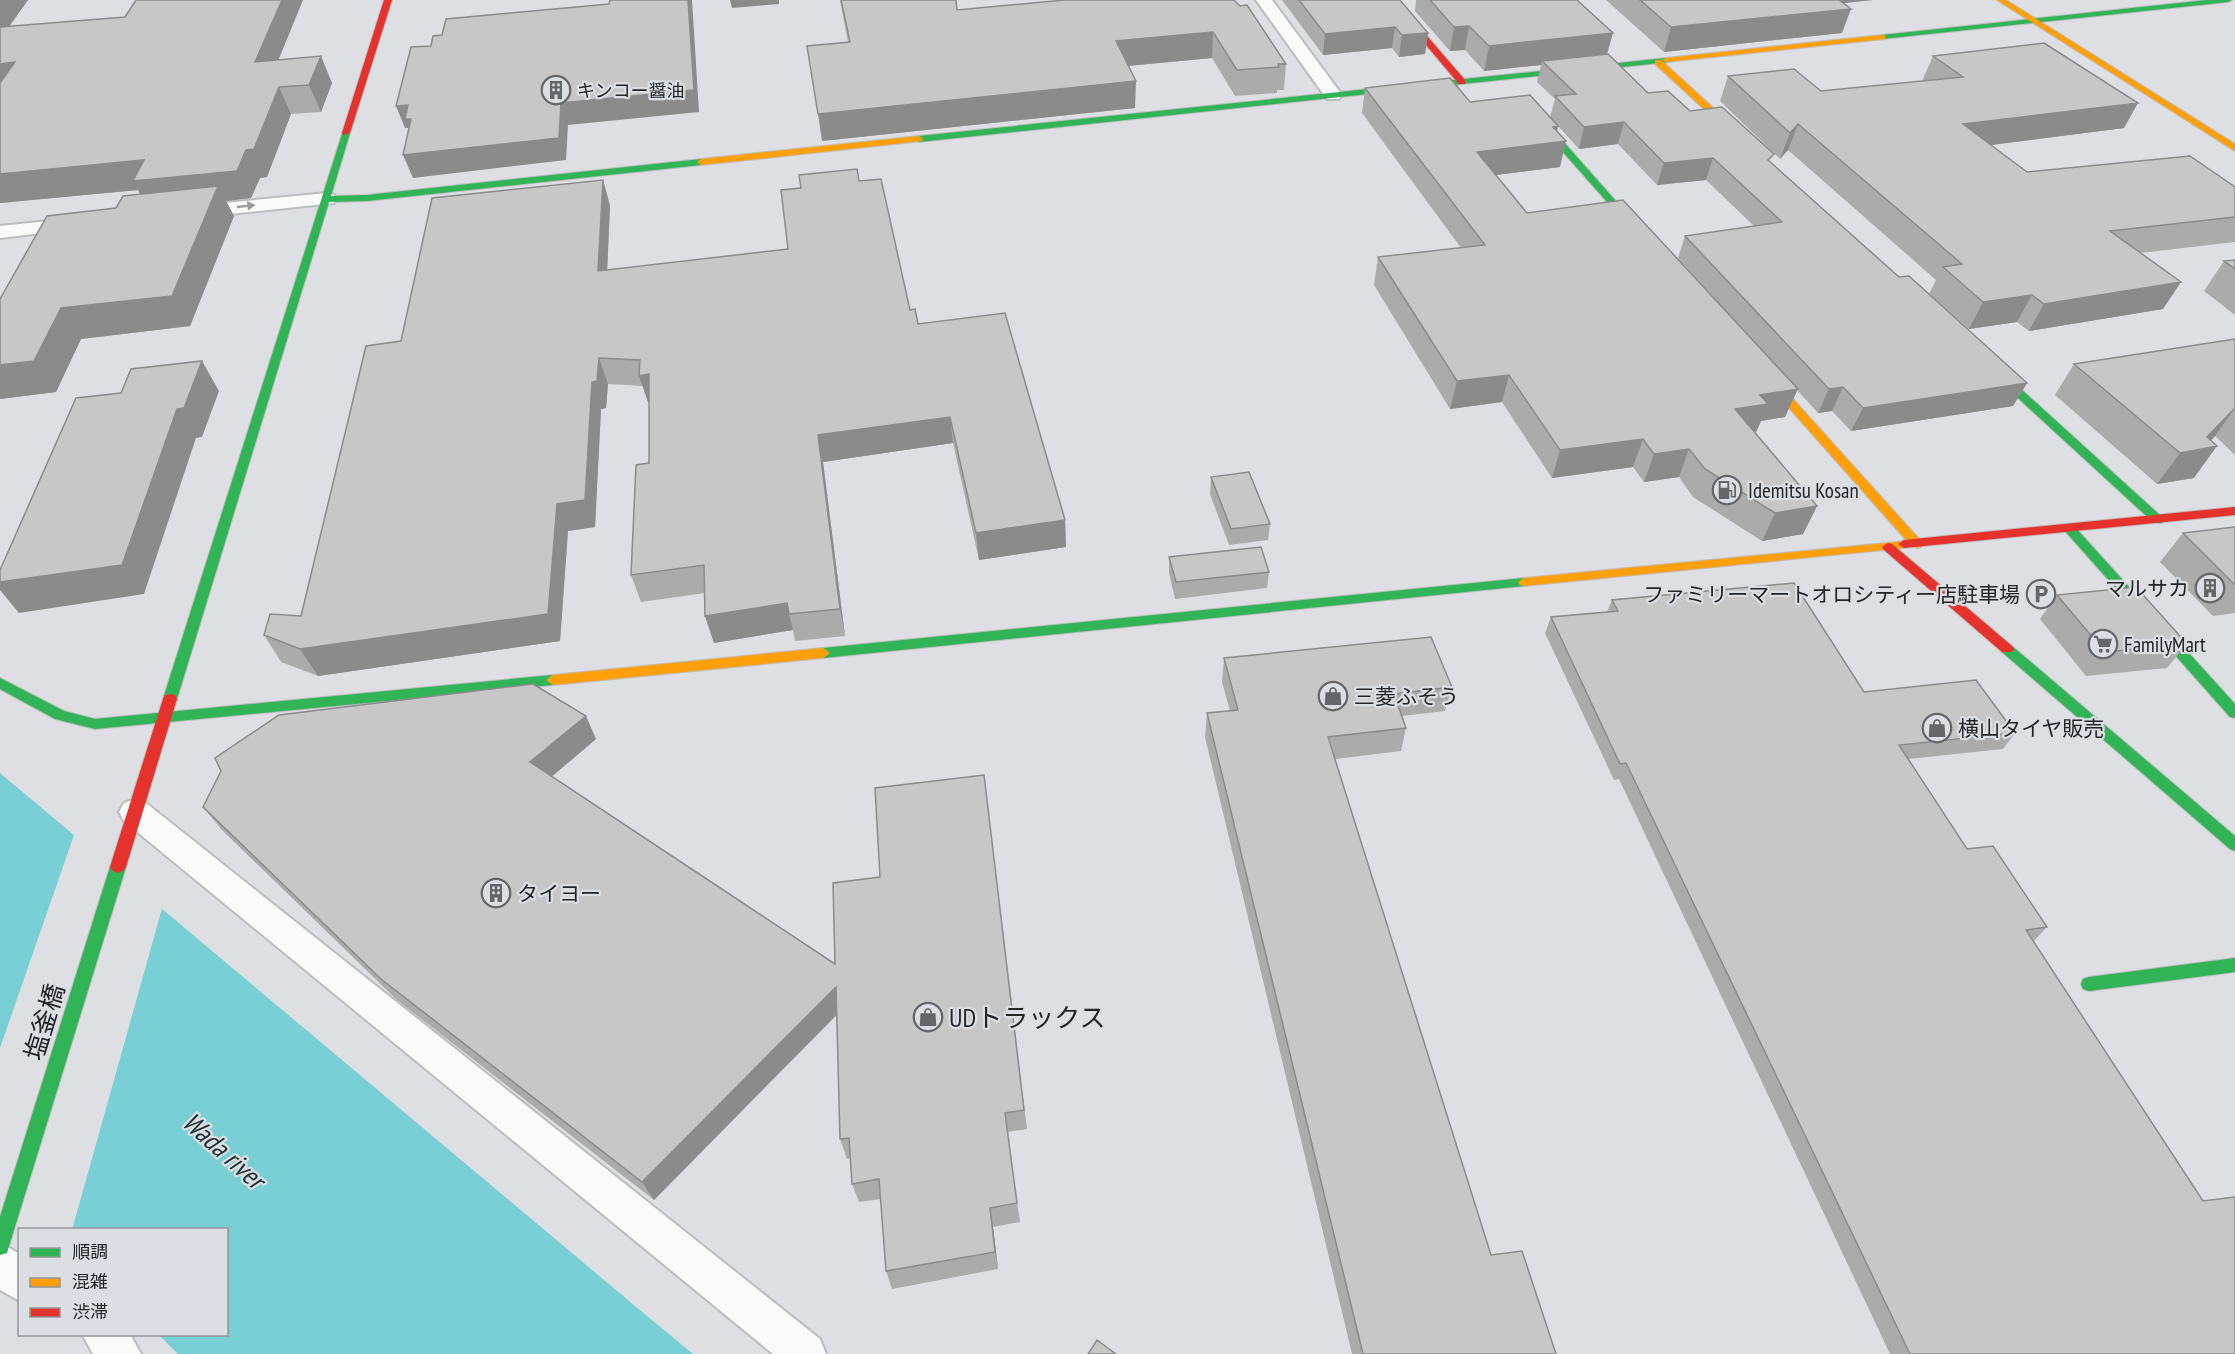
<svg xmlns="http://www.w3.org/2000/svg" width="2235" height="1354" font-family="'PT Sans Narrow','Noto Sans JP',sans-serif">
<rect width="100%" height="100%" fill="#dddfe2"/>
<path fill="#78d0d5" d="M0 773 641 1311 693 1354H178L159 1335 226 1334V1230L56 1229 0 1172Z"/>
<path fill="#dddfe2" d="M75 832 163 905 72 1230H52L0 1176V1048Z"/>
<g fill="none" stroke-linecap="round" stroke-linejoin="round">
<g stroke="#bcbdbf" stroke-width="4">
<path id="street" d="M1256 0H1272L1342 95 1339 99H1327Z
M327 193 334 195 337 199 334 203 193 218 186 216 183 212 186 208 193 206Z
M78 218 85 220 88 224 85 228 0 238V226Z
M135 799 146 803 820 1339 826 1354H773L124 821 119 812 124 803Z
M0 1243 20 1254V1301L0 1290Z
M82 1334H130L141 1354H93Z"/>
</g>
<g stroke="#bcbdbf" stroke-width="2">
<path id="fast" d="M2207 0H2232L2228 2 1882 39 1878 37 1882 35Z
M1666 58 1670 60 1669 62 919 142 915 139 919 136Z
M1532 113H1538L1645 234V238H1639L1532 117Z
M343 131 350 133 331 196 367 195 701 159 705 162 701 165 367 201 329 202 177 699 175 703H165L163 699Z
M1986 360 1990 361 2162 517 2164 520 2162 523H2154L1982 365 1981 363Z
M2069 524 2073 525 2235 704V718L2230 717 2065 531 2063 528Z
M1524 578 1530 582 1524 586 823 658 816 653 823 648Z
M2007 644 2012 646 2235 836V851L2230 849 2002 652 2000 649 2002 646Z
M553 675 560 680 553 685 95 729 55 719 0 689V678L64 711 95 719Z
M118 861 123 863 126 867 9 1246 7 1253 0 1255V1217L110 867 113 863Z
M2235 958V972L2089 991 2083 989 2081 984 2083 979 2089 977Z"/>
</g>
<g stroke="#bcbdbf" stroke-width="2">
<path id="slow" d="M1997 0H2006L2235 144V151Z
M1882 35H1885V39L1666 62 1662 60 1666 58Z
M1655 60H1661L1746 138V142H1740L1655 64Z
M919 136 923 139 922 141 701 165 697 162 701 159Z
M1762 368 1766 369 1921 541 1923 544 1921 547 1917 548 1910 544 1904 548 1524 586 1520 585 1518 582 1524 578 1907 541 1758 373 1757 371Z
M823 648 830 653 823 658 553 685 546 680 553 675Z"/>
</g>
<g stroke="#bcbdbf" stroke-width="2">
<path id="jam" d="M384 0H392L350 133 343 135 342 133Z
M1388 0H1396L1465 80V84H1459Z
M2235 507V515L1904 548 1898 544 1904 540Z
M1888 543 1892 544 2012 646 2014 649 2012 652H2002L1884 550 1882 547Z
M170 694 175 695 177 699 126 867 123 871 118 873 113 871 110 867 163 699 165 695Z"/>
</g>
<use href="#street" fill="#fafafb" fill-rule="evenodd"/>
<use href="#fast" fill="#30b455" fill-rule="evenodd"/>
<use href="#slow" fill="#ff9f0a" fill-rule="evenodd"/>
<use href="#jam" fill="#e5322d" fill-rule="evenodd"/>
</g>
<path fill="#ababac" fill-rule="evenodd" d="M0 0H28L9 27 279 60 332 83 321 112 291 114 267 177 260 178 251 198 226 201 234 216 190 326 81 339 56 392 0 399V299L116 208 140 194 138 190 0 203Z
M840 0H956L957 10 1234 0 1286 64 1284 90H1277V93L1235 96 1212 58 1128 66 1135 108 822 141 848 42Z
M1282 0H1400L1428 33 1425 54 1399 57 1392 48 1323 55Z
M1416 0H1577L1607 54 1648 93 1690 111 1770 163 1899 277 2027 383 2013 406 1851 431 1832 411 1818 413 1797 390 1785 417 1761 421 1756 432H1755L1817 506 1803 534 1762 541 1693 497 1679 477 1644 482 1633 467 1552 478 1502 402 1450 409 1374 285 1378 257 1461 248 1362 113 1365 88 1470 102 1550 117 1555 99 1537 82 1541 65 1484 71 1465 50 1450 51 1415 11ZM1558 126 1579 149 1618 144 1657 185 1706 180 1754 226 1685 236 1678 258 1744 331 1527 213 1496 175 1560 167 1557 131Z
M1606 0H1873L1843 3 1842 33 1664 52Z
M1933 56 2124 128 1991 145 2027 172 2235 187V242L2140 253 2163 309 2029 331 2017 322 1969 329 1929 294 1936 280 1788 150 1780 159 1720 101 1728 76 1821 91 1922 81Z
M603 180 610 206 607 270 788 249 859 181 910 310 918 324 1065 520 1066 547 979 560 953 443 823 462 845 636 795 641 793 630 714 643 705 616V593L641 602 631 575 649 463V402H648L643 386 608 384 606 408 601 409 595 527 568 531 560 641 318 676 281 662 264 635 301 616 401 341Z
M2235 260V315L2204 291 2224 261Z
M2235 339V455L2215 436 2211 441 2194 478 2157 484 2055 395 2074 364Z
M1211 477 1270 524 1268 540 1229 545 1210 494Z
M2235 527V613L2213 616 2160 562 2183 533Z
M1169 557 1269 572 1267 588 1175 599 1169 573Z
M2057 595 2187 644 2167 668 2086 676 2040 619Z
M1612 600 1864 692 2015 733 2003 749 1908 759 1967 849 2047 927 2033 942 2203 1201 2235 1354H1890L1619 779 1614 780 1545 633 1551 617 1607 612Z
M1224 658 1452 687 1445 711 1402 716 1406 728 1401 751 1335 759 1491 1255 1556 1354H1352L1205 737 1207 713 1230 711 1222 682Z
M596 739 552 776 835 964 880 877 984 775 1027 1129 1007 1132 1020 1222 993 1227 998 1269 892 1289 886 1271 881 1199 859 1202 852 1184 850 1158 847 1159 840 1139 837 1015 654 1200 397 1000 222 830 203 807Z"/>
<path fill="#8b8b8c" d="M0 0H28L0 39Z
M282 0H303L267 88 255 62Z
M688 0H692L699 112 568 125 566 160 413 178 403 155 561 103Z
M730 0H779V4L732 8Z
M1809 0H1873L1806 7Z
M1851 9 1842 33 1664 52 1671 27Z
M1469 26 1465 50 1450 51 1454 27Z
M1395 27 1392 48 1323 55 1325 34Z
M1213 32 1212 58 1116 67V41Z
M1428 33 1425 54 1399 57 1402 35Z
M1613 33 1606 58 1542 61 1541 65 1484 71 1489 46Z
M321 56 332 83 321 112 309 85Z
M15 62 0 91V64Z
M1136 81 1135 108 822 141 818 114Z
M279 87 291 114 267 177 260 178 251 198 226 201 234 216 190 326 81 339 56 392 0 399V365L61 308 149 209 138 190 0 203V174L246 150Z
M2138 103 2124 128 1951 150 1963 124Z
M408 105 417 127 414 141 408 128H405L396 106Z
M1624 122 1618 144 1579 149 1584 127Z
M1798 124 1788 150 1780 159 1790 133Z
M1558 126 1554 142 1566 141 1560 167 1472 178 1477 152 1553 127Z
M1713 158 1706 180 1657 185 1664 163Z
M603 180 610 206 606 297 598 271Z
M2181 282 2163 309 2029 331 2044 304Z
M2032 295 2017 322 1969 329 1983 302Z
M599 358 608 384 606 408 601 409 595 527 568 531 560 641 318 676 300 649 557 504Z
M202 361 219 391 202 437 196 438 144 594 19 613 0 590V582L177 409Z
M649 374 657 401 648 402 639 376Z
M1509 375 1502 402 1450 409 1457 381Z
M2027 383 2013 406 1851 431 1863 408Z
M1843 387 1832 411 1818 413 1829 389Z
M1798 389 1785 417 1761 421 1756 432 1724 437 1735 409 1760 395Z
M2235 408 2215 436 2203 449 2217 446 2194 478 2157 484 2180 453 2207 437Z
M950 417 953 443 823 462 845 636 840 609 818 435Z
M1643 439 1633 467 1552 478 1560 450Z
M1689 449 1679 477 1644 482 1654 454Z
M1817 506 1803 534 1762 541 1775 513Z
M1065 520 1066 547 979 560 976 533Z
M787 603 789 614 793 630 714 643 705 616Z
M586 716 596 739 542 785 530 762Z
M836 987 842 1009 654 1200 642 1182Z
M990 1208 993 1227 998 1269 995 1252Z"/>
<path fill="#c7c7c8" stroke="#8b8b8c" stroke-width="1.5" d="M136 0H282L255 62 321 56 309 85 279 87 254 149 246 150 237 171 133 181 144 160 0 174V83L15 62 0 64V27L125 17Z
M610 0H688L694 90 561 103 559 138 403 155 411 119H405L408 105 396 106 411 47 431 46 433 36 442 35 446 19 609 4Z
M841 0H956L957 10 1065 0H1234L1240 6 1247 5 1286 64H1278L1279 67 1237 70 1213 32 1116 41 1136 81 818 114 807 46 850 42Z
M1299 0H1400L1428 33 1402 35 1395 27 1325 34Z
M1430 0H1577L1613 33 1489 46 1469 26 1454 27Z
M1640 0H1839L1851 9 1671 27Z
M2044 43 2138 103 1963 124 2027 172 2190 156 2235 187V217L2110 231 2181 282 2044 304 2032 295 1983 302 1943 267 1962 264 1798 124 1790 133 1728 76 1794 69 1821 91 1963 77 1933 56Z
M1608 54 1648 93 1668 91 1690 111 1722 107 1774 154 1768 160 1899 277 1909 276 2027 383 1863 408 1843 387 1829 389 1685 236 1782 222 1713 158 1664 163 1624 122 1584 127 1555 96 1576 94 1542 61Z
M1450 78 1470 102 1530 95 1558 126 1553 127 1566 141 1477 152 1527 213 1623 200 1798 389 1760 395 1768 404 1735 409 1817 506 1775 513 1705 469 1689 449 1654 454 1643 439 1560 450 1509 375 1457 381 1378 257 1485 245 1365 88Z
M857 169 859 181 881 179 910 310 915 309 918 324 1005 313 1065 520 976 533 950 417 818 435 840 609 789 614 787 603 705 616 704 565 631 575 636 465 649 463V374L639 376 640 360 599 358 597 381 592 382 585 500 557 504 548 614 300 649 264 635 270 614 301 616 366 346 401 341 432 198 603 180 598 271 788 249 781 190 801 188 799 175Z
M218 186 172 296 61 308 34 361 0 365V299L47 216 116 208 123 196Z
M2235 260V269L2224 261Z
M2235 339V408L2207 437 2217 446 2180 453 2074 364Z
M202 361 184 408 177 409 122 565 0 582V570L76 398 121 393 131 369Z
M1249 472 1270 524 1231 529 1211 477Z
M2235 527V585L2183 533Z
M1261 547 1269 572 1176 582 1169 557Z
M1794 583 1864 692 1976 680 2015 733 1899 745 1967 849 1993 846 2047 927 2026 930 2203 1201 2235 1197V1354H1910L1626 763 1620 764 1551 617 1618 611 1612 600Z
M2136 587 2187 644 2105 652 2057 595Z
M1431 637 1452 687 1394 694 1406 728 1328 737 1491 1255 1522 1251 1556 1354H1363L1207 713 1238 710 1224 658Z
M533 684 586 716 530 762 835 964 833 883 880 877 875 788 984 775 1024 1110 1005 1113 1017 1203 990 1208 995 1252 886 1271 879 1179 852 1184 849 1138 840 1139 836 987 642 1182 381 979 203 807 221 771 215 758 279 715Z
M1097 1340 1116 1354H1088Z"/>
<defs><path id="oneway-solid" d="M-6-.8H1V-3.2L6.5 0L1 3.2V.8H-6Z" transform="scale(1.5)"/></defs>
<use fill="#9a9a9c" href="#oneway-solid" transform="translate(246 206) rotate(-6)"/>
<defs>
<g id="building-ring" transform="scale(1.5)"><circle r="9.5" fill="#dbdfe4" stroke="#656668" stroke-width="1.5"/><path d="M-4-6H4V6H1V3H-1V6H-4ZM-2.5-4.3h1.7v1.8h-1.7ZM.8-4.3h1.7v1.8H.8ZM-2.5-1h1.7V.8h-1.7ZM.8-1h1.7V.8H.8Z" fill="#656668"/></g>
<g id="fuel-ring" transform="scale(1.5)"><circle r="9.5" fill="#dbdfe4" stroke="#656668" stroke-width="1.5"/><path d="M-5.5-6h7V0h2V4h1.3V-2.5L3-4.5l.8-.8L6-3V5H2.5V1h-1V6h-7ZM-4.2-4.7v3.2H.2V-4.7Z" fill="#656668"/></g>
<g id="parking-ring" transform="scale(1.5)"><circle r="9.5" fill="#dbdfe4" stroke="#656668" stroke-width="1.5"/><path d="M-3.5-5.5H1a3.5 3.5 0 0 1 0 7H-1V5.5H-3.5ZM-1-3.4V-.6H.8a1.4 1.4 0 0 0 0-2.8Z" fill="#656668"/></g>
<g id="supermarket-ring" transform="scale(1.5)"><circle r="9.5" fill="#dbdfe4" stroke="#656668" stroke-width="1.5"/><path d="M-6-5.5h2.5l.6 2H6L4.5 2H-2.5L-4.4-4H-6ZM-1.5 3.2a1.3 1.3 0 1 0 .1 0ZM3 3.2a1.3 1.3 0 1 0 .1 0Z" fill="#656668"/></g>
<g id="shop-ring" transform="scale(1.5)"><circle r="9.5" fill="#dbdfe4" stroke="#656668" stroke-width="1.5"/><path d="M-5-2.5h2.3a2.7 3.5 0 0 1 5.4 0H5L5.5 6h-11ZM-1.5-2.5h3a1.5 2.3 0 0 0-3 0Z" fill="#656668"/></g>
</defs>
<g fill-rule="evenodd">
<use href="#building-ring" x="556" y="90"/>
<use href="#fuel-ring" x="1727" y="490"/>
<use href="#building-ring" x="2210" y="588"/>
<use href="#parking-ring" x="2041" y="594"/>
<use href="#supermarket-ring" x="2103" y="644"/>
<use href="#shop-ring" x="1333" y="696"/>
<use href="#shop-ring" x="1937" y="728"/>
<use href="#building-ring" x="496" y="893"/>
<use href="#shop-ring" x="928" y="1017"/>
</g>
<g text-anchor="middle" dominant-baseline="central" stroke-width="4.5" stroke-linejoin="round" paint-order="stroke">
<g font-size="18" fill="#242527" stroke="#dbdfe4" text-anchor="start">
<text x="577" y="90">キンコー醤油</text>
</g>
<g font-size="21" fill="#242527" stroke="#dbdfe4" text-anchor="start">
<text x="1748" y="490">Idemitsu Kosan</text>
<text x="2189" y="588" text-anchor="end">マルサカ</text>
<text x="2020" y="594" text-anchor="end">ファミリーマートオロシティー店駐車場</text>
<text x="2124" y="644">FamilyMart</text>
<text x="1354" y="696">三菱ふそう</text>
<text x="1958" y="728">横山タイヤ販売</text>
<text x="517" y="893">タイヨー</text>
</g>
<g font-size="26" fill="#242527" stroke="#dbdfe4" text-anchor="start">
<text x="949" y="1017">UDトラックス</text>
</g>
<g font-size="26" fill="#242527" stroke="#dbdfe4">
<text transform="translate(44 1022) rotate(-73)">塩釜橋</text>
</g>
<g font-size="27" font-style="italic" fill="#1b3132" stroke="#dbdfe4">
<text transform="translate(224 1150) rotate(42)">Wada river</text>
</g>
</g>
<rect x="18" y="1228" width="210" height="108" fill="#dbdfe4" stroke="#929598" stroke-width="1.5"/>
<rect x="30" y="1248" width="30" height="9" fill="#30b455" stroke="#929598" stroke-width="1.5"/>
<text x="72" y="1258" font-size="18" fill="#242527">順調</text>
<rect x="30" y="1278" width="30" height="9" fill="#ff9f0a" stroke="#929598" stroke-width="1.5"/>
<text x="72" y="1288" font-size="18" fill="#242527">混雑</text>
<rect x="30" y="1308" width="30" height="9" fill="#e5322d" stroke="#929598" stroke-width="1.5"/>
<text x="72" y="1318" font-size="18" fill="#242527">渋滞</text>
</svg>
